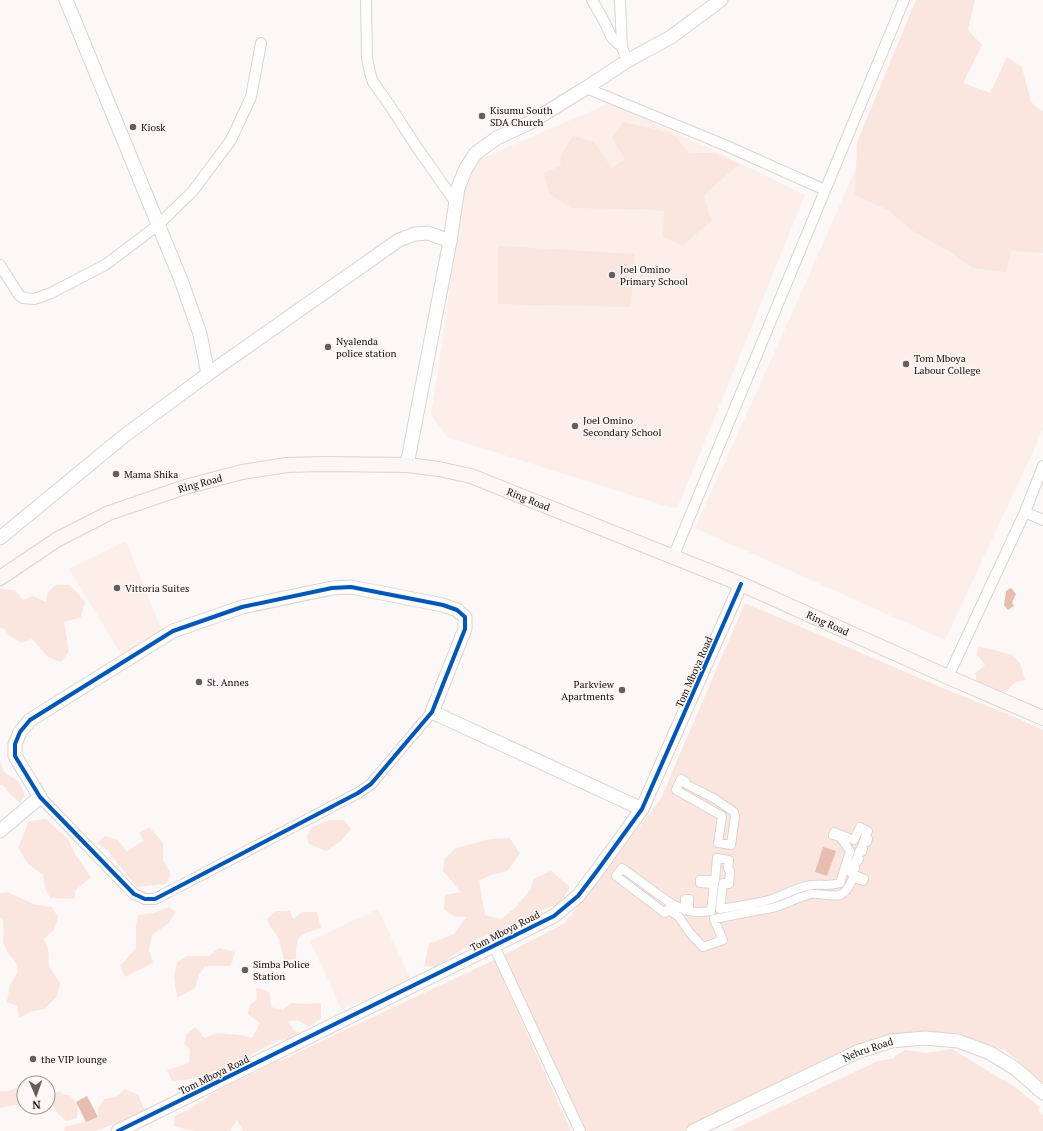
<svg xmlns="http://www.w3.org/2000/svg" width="1043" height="1131" font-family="'PT Serif',serif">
<rect width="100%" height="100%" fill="#fbf8f7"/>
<path fill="#fceee9" d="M610 103 704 146 805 195 701 451 677 508 669 507 447 437 431 414 445 325 457 224 466 179 483 158Z
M856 168 1043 255V430L945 640 695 528 799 298Z
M126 541 163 634 123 657 69 569Z
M378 909 411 980 342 1010 310 941Z"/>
<path fill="#fae6df" d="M916 0H975L968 30 982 45 963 83 990 93 1007 57 1022 67 1031 102 1043 112V253L1011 251 1006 272 973 268 950 252 911 230 888 210 855 195 857 142Z
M623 122 672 133 689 153H714L739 164 704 195 711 221 682 246 663 237 664 211 639 209 571 208 549 194 544 173 560 166 561 154 573 136 594 142 612 168 625 159 612 138Z
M498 246 635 254 631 307 498 304Z
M56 585H70L85 602 81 617 64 622 69 651 61 662 48 657 32 639 21 643 9 635 3 628H0V589L15 590 23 600 33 596 46 602 48 592Z
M745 603 945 689 1019 719 1043 730V1083L1005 1050 971 1040 884 1037 683 1131H585L504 955 565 923 660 800Z
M978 647 991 649 1012 655 1020 663 1025 680 1014 683 1006 692 979 691 975 673 985 665 977 655Z
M0 761 4 772 18 781 25 794 20 803 10 794 2 785H0Z
M46 819 68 839 75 854 91 877 76 890 74 899 50 898 45 888 43 875 28 864 18 848 29 821Z
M330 820H344L351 829 341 841 326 851 309 844 307 836 312 827Z
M149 827 163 843V860L171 875 166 884 137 887 107 850 97 843 105 836 118 840 127 852 138 844 144 841 139 833Z
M510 838 520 854 507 871 491 875 479 881 485 915 501 919 515 908 531 889 533 879 551 871 570 887 560 903 540 911 523 922 477 939 437 967 424 966 429 944 454 934 466 917H456L444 910 445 895 461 892 443 871 445 858 456 848 491 839Z
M7 892 21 898 33 904 52 907 58 917 54 930 44 939 48 949 49 967 60 983 57 996 45 1009 33 1011 19 1018 17 1006 7 1002 10 985 18 972 16 963 9 955 3 942 4 933 3 919 0 917V893Z
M169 907 175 912 169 923 152 935 149 950 153 963 125 977 120 966 136 948V925L138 915 153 913Z
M276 911H290L293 919 302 912H317L321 928C299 935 296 934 296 959L284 960 279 939 270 926 267 919Z
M219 948 235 952 231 966H205L199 975 195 988 177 998 174 977 177 963 186 956H209Z
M494 960 571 1131H243L237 1120 230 1131H196L188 1130 174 1126 175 1116C181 1113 188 1110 194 1106 204 1100 212 1093 223 1088 240 1078 260 1073 274 1060L280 1061Z
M256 988 263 989 270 993 271 1007 283 1010 291 1003 305 1004 321 1003V1018L309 1027 297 1020 287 1021 295 1031 300 1033 291 1039 279 1040 252 1054 242 1061 227 1067 191 1079 172 1081 167 1070 189 1063 190 1050 184 1043 186 1035 195 1027 205 1038 217 1033 241 1035 252 1038 260 1023 248 1014 250 1005 257 999Z
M952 1049 1016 1088 1040 1107 1038 1110 1043 1115V1131H730L878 1061 894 1058 895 1056 905 1050 926 1053Z
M24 1085V1105H13L0 1108V1091H8Z
M125 1089 138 1095 145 1110 130 1118 96 1131H64L65 1127C77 1123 86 1122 98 1118V1108L104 1099 116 1097Z
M60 1091 65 1095H70L78 1106 77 1118 66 1121C55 1112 51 1108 52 1094Z"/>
<path fill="#e6bdaf" d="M1011 588 1016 594 1012 603 1014 606 1008 610 1004 605 1006 591Z
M823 847 836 851 827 876 815 872Z
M87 1096 98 1117 86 1122 76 1102Z"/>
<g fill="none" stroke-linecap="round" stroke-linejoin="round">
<g stroke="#dbd4d1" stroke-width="10">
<path id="pedestrian" d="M681 779 686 782V784L715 799 734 812 735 817 731 845 718 843 722 816 676 790Z
M860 827 868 831 865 837 868 839 867 842 864 841 861 849H863L862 852 859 851 857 858 859 859 858 861 856 860 853 867 855 868 854 870 852 869 851 873 864 879 863 881 853 878C850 884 847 892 840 895 832 897 820 893 811 894 797 897 785 905 772 908L714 919 723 940 703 947 690 933 679 917 668 909 665 913 616 876 622 868 666 900 676 906 685 910V899H689V911C697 913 703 912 711 911L714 884 700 883V880H715L717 858 729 860 728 868 730 871 729 884 723 883 720 909C737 906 755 904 772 899 784 895 794 889 806 886 818 883 827 887 840 883L850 851 840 837 833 835 834 832 854 840Z"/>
</g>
<g stroke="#dbd4d1" stroke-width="12">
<path id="minor" d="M366 0 367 58 370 73 373 82 388 103 418 149 456 203
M592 0 603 19 612 38 622 47
M620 0 622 47 627 61
M586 88 727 146 825 190
M0 265 19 295 23 298 34 299 51 293 105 265 158 225 193 191 231 140 251 97 261 43
M1025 512 1043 520
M673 557 904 0
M948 677 1025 512 1043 466
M40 797 134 894 145 899H155L358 793 371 784 432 712
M494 946 580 1131"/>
</g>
<g stroke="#dbd4d1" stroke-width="15">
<g id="tertiary">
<path d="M66 0 181 280 200 334 208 374"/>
<path d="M407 465 450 241 458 188 466 168 476 153 497 138 531 122 586 88 627 61 671 37 721 0"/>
<path d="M0 538 124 436 208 374 399 240 415 234 428 233 450 241"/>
<path d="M0 831 40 797 15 756V744L20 732 30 720 173 631 242 607 332 588 351 587 443 605 457 610 465 617V629L432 712 642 809"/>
<path d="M118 1131 554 916 578 896 597 871 642 809 741 584"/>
<path id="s1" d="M693 1131 857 1052 891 1041 925 1038 958 1041 990 1053 1016 1069 1043 1093"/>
</g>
</g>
<g stroke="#dbd4d1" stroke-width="16">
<g id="secondary">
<path id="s2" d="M0 578 58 539 109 513 185 487 242 472 287 465 324 464 407 465 439 469 471 476 741 584 948 677 1043 718"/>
</g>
</g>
<use href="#pedestrian" stroke="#fefefe" stroke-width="8"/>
<use href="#minor" stroke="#fefefe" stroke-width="10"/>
<use href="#tertiary" stroke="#fefefe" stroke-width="13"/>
<use href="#secondary" stroke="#faf7f5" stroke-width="14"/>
<g stroke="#fdf7f5" stroke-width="6">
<path id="cycleway" d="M351 587 443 605 457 610 465 617V629L432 712 371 784 358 793 155 899H145L134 894 40 797 15 756V744L20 732 30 720 173 631 242 607 332 588Z
M118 1131 554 916 578 896 597 871 642 809 741 584"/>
</g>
<use href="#cycleway" stroke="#0057b8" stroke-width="4"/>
</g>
<g fill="#655e5c" stroke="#fdf7f5" stroke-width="1.5">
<circle cx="482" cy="116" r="4"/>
<circle cx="133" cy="127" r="4"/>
<circle cx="612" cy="275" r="4"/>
<circle cx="328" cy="347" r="4"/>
<circle cx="906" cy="364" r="4"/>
<circle cx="575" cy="426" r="4"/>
<circle cx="116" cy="474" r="4"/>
<circle cx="117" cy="588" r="4"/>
<circle cx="199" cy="682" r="4"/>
<circle cx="622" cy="690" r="4"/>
<circle cx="245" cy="970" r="4"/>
<circle cx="33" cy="1059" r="4"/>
</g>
<g text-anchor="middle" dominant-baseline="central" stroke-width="3" stroke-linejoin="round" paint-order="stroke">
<g font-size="10" fill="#140b08" stroke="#fdf7f5" text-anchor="start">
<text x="490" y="110">Kisumu South<tspan x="490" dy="12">SDA Church</tspan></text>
<text x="141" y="127">Kiosk</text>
<text x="620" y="269">Joel Omino<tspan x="620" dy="12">Primary School</tspan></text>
<text x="336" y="341">Nyalenda<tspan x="336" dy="12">police station</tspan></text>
<text x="914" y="358">Tom Mboya<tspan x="914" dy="12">Labour College</tspan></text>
<text x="583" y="420">Joel Omino<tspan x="583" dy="12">Secondary School</tspan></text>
<text x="124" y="474">Mama Shika</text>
<text x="125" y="588">Vittoria Suites</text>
<text x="207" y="682">St. Annes</text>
<text x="614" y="684" text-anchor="end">Parkview<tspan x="614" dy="12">Apartments</tspan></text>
<text x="253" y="964">Simba Police<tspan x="253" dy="12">Station</tspan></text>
<text x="41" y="1059">the VIP lounge</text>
</g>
<g font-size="10" fill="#140b08" stroke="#fdf7f5">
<text stroke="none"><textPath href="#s2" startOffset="223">Ring Road</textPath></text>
<text stroke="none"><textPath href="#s2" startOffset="559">Ring Road</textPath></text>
<text stroke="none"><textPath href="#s2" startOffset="883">Ring Road</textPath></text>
<text transform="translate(694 672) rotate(-66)">Tom Mboya Road</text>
<text transform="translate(505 931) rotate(-27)">Tom Mboya Road</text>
<text stroke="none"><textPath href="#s1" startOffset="193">Nehru Road</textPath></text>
<text transform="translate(214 1075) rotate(-26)">Tom Mboya Road</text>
</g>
</g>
<g transform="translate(36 1095) rotate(178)"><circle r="19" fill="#fdf7f5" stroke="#a09996"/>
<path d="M0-3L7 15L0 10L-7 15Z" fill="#655e5c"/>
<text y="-6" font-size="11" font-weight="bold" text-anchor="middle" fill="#140b08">N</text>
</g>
</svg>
